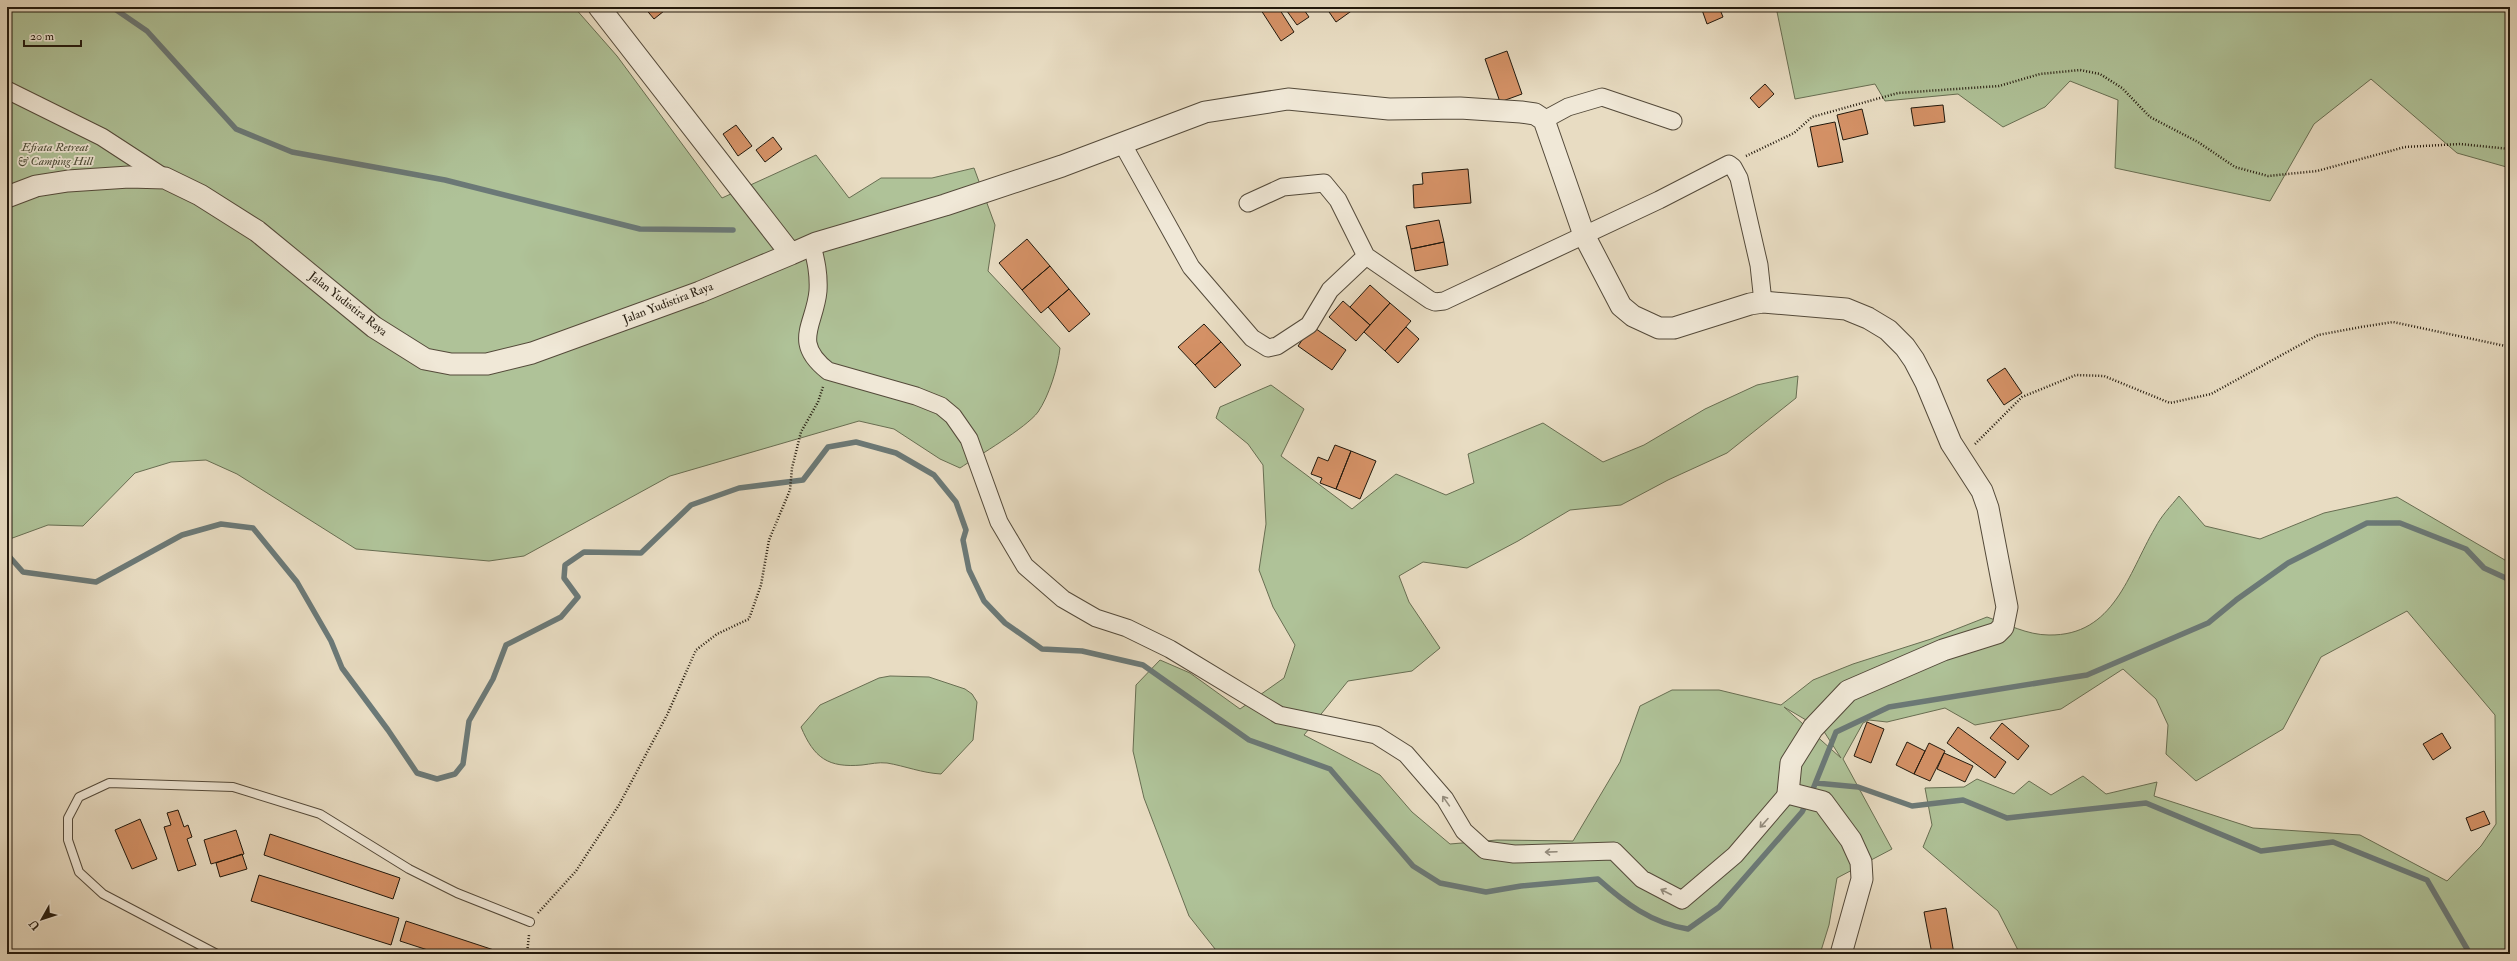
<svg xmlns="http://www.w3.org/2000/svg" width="2517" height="961" font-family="'IM FELL Double Pica',serif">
<rect width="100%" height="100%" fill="#e8dcc2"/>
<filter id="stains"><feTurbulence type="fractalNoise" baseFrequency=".005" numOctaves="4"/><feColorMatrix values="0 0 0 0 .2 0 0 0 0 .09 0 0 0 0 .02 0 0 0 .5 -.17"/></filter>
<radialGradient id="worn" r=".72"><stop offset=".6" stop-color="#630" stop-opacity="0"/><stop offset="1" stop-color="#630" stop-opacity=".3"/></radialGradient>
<path fill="#afc298" stroke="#686e52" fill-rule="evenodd" d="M7 7H574L617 56 722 198 816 155 849 198 881 178H932L974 168 995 225 988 271 1060 348C1058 367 1049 396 1038 412 1026 428 978 456 960 468L940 459 894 429 859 421 670 476 524 556 489 561 356 549 237 474 206 460 171 462 135 473 83 526 48 525 7 540Z
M1776 7H2510V168L2457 153 2371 79 2314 124 2270 201 2115 168 2118 100 2070 81 2045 107 2003 127 1958 94 1885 101 1875 84 1795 99Z
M1798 376 1796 398 1727 453 1668 480 1621 505 1570 510 1518 541 1467 568 1423 562 1399 576 1409 602 1440 648 1412 671 1348 681 1304 735 1380 775 1412 812 1450 844 1497 840 1573 841 1620 762 1640 706 1672 690H1719L1781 705 1813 680 1853 664 1931 639 1987 617C2007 624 2027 635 2049 635 2114 636 2128 574 2155 528 2161 516 2171 506 2179 496L2205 526 2260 539 2324 513 2397 497 2510 563V954H2020L1998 911 1923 847 1932 825 1925 788 1964 787 1977 779 2014 794 2029 781 2051 795 2083 776 2106 794 2157 782 2154 796 2253 828 2360 835 2447 881 2481 846 2496 824 2495 715 2407 611 2321 657 2283 729 2196 781 2166 754 2168 725 2156 699 2123 669 2061 709 1975 725 1945 708 1887 722 1869 720 1863 723 1843 759 1892 849 1837 878 1829 925 1820 954H1219L1189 916 1144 798 1133 751 1136 685 1160 660 1190 673 1240 709 1284 678 1295 645 1273 607 1259 570 1266 524 1263 465 1248 444 1216 418 1220 407 1271 385 1304 409 1281 456 1352 509 1396 474 1446 495 1474 483 1468 454 1543 423 1603 462 1644 445 1705 409 1757 385ZM1784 707 1823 730 1841 758Z
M890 676 929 677 965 689 972 694 977 702 973 740 941 774C922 773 905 766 887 763 878 762 871 764 862 765 828 768 814 758 801 727L820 705 879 678Z"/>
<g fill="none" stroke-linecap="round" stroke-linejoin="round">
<path stroke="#6b7977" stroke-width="5.5" d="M112 7 147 31 236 129 292 152 445 180 640 229 733 230
M7 554 23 572 96 582 182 535 221 524 253 528 297 582 331 641 342 668 388 730 417 773 437 779 455 774 463 764 469 721 493 679 506 645 561 617 578 597 564 578 565 565 584 552 641 553 691 505 739 488 803 480 828 447 856 442 896 453 934 475 956 502 966 530 963 540 969 570 984 601 1005 623 1042 649 1082 651 1143 665 1249 740 1330 769 1413 866 1440 883 1486 892 1521 886 1598 879C1625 903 1651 923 1688 929L1719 907 1802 812 1807 802
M1816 783 1858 787 1912 806 1963 800 2007 818 2146 803 2261 851 2333 842 2427 880 2470 954
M1811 794 1836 732 1889 707 2087 675 2208 623 2236 600 2288 563 2367 523H2400L2466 549 2484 568 2510 580"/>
</g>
<path fill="#d49166" stroke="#22190d" d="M644 7H669L654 19Z
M1259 7H1278L1294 32 1281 41Z
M1284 7H1302L1309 17 1297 25Z
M1311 7H1319L1313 11Z
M1330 7H1357L1336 22 1327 9Z
M1701 7H1719L1723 17 1707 24Z
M1507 51 1522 94 1500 102 1485 59Z
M1765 84 1774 94 1759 108 1750 98Z
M1943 105 1945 122 1914 126 1911 108Z
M1862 109 1868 134 1843 140 1837 115Z
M1835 122 1843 162 1818 167 1810 127Z
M736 125 752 146 738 156 723 134Z
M773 137 782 149 765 162 756 150Z
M1468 169 1471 203 1414 208 1413 185 1423 184 1422 173Z
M1439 220 1444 242 1411 249 1406 226Z
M1027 239 1050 266 1022 290 999 263Z
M1444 242 1448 265 1415 271 1411 249Z
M1050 266 1069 289 1041 313 1022 290Z
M1370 285 1390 303 1370 325 1350 307Z
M1069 289 1090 314 1069 332 1048 307Z
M1343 301 1370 325 1356 341 1329 317Z
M1390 303 1411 321 1385 351 1364 332Z
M1204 324 1221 342 1195 365 1178 347Z
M1312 326 1346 350 1332 370 1298 346Z
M1406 327 1419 339 1398 363 1385 351Z
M1221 342 1241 365 1215 388 1195 365Z
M2005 368 2022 393 2004 405 1987 380Z
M1335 445 1351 451 1336 489 1320 483 1322 478 1311 474 1318 457 1328 461Z
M1351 451 1376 461 1360 499 1336 489Z
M1867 722 1884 729 1871 763 1854 756Z
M2002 723 2029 746 2018 760 1990 738Z
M1958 727 2006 762 1995 778 1947 743Z
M2442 733 2451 748 2433 760 2423 744Z
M1907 742 1925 751 1914 774 1896 765Z
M1929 743 1945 751 1930 781 1914 774Z
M1944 753 1973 766 1965 782 1937 769Z
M178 810 184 827 188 825 192 837 187 839 196 865 178 871 164 827 171 825 167 813Z
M2484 811 2490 824 2471 831 2466 818Z
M140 819 157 859 132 869 115 830Z
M236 830 244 854 211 864 204 840Z
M270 834 400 878 393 899 264 855Z
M242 854 247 869 220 877 216 863Z
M259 875 399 918 391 945 251 901Z
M1946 908 1954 954H1932L1924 912Z
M406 921 506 954H440L400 941Z"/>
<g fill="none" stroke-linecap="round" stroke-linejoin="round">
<g stroke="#544a3a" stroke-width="10">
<path id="service" d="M217 954 103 894 79 872 68 840V818L79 797 109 783 233 787 320 814 409 869 457 893 530 922"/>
</g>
<g stroke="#544a3a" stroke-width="19">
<path id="minor" d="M7 90 102 137 165 178
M1544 120 1568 107 1602 97 1673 121
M1122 143 1191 267 1252 338 1268 348 1277 346 1309 325 1330 290 1366 256 1430 300 1435 302 1444 301 1659 200 1729 164 1733 167 1739 178 1759 265 1763 302
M1248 203 1283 187 1324 183 1338 200 1366 256
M812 245C816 261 819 274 818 291 815 325 791 342 828 371L916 396 941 406 953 416 969 439 999 522 1025 566 1063 599 1096 618 1127 628 1170 649 1279 715 1376 735 1406 754 1445 799 1464 831 1485 850 1514 854 1614 851 1642 879 1682 900 1735 855 1788 793"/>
</g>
<g stroke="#544a3a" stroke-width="23">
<path id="tertiary" d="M599 7 791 254 816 243 945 205 1062 166 1205 112 1288 99 1389 109 1460 108 1521 112 1535 114 1544 120 1584 235 1621 306 1633 316 1659 328H1674L1750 304 1763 302 1846 309 1868 318 1888 330 1905 347 1914 360 1926 383 1951 443 1982 491 1988 508 2007 607 2003 627 1997 633 1943 650 1848 691 1813 728 1791 763 1788 793 1823 802 1851 840 1861 862 1862 879 1841 954
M7 197 36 186 68 181 129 177 165 178 200 195 257 231 374 327 425 359 451 364H487L532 353 700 292 791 254"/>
</g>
<path stroke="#22190d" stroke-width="2.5" stroke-dasharray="1 2" stroke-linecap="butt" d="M1746 156 1794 133 1812 117 1898 93 1999 86 2040 74 2080 70 2100 74 2122 88 2150 117 2198 142 2235 167 2268 176 2317 171 2405 147 2460 144 2510 149
M1975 444 2022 397 2076 375 2104 376 2170 403 2211 394 2318 335 2361 327 2393 322 2510 347
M538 913 576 871 619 805 667 715 696 650 717 634 749 619 761 585 769 540 790 490 792 468 801 432 818 402 823 387
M527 954 529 935"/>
<use href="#service" stroke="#f0e8d7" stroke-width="8"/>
<use href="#minor" stroke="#f0e8d7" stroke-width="17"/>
<use href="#tertiary" stroke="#f0e8d7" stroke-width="21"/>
</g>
<defs><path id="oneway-shaft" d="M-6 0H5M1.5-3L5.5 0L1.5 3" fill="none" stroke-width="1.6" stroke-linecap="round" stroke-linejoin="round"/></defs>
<g stroke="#938b7c">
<use href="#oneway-shaft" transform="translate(1446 801) rotate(-125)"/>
<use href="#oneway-shaft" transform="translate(1764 823) rotate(132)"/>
<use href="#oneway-shaft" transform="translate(1551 852) rotate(178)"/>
<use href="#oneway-shaft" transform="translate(1666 892) rotate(-153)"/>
</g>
<g text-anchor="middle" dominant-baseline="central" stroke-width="3.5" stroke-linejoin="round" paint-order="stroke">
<g font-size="12" font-style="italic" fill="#4c4c37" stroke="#f0e8d7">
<text x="55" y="147">Efrata Retreat<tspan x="55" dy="14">&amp; Camping Hill</tspan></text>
</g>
<g font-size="12" fill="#22190d" stroke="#f0e8d7">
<text transform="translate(668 303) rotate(-21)">Jalan Yudistira Raya</text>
<text transform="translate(348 304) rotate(38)">Jalan Yudistira Raya</text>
</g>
</g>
<rect width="2517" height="961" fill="none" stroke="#e8dcc2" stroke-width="24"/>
<rect x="8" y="8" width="2501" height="945" fill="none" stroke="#22190d" stroke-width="2"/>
<rect x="12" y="12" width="2493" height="937" fill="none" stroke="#22190d"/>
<g transform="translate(42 919) rotate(231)" stroke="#f0e8d7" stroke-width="3" paint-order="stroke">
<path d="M0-3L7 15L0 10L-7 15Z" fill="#22190d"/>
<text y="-6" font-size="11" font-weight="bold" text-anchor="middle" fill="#22190d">U</text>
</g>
<path d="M24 40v6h57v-6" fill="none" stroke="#22190d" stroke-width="2"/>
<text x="30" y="40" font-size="12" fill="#22190d" stroke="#f0e8d7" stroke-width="3" paint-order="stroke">20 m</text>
<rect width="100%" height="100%" filter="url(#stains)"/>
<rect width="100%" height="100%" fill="url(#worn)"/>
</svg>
